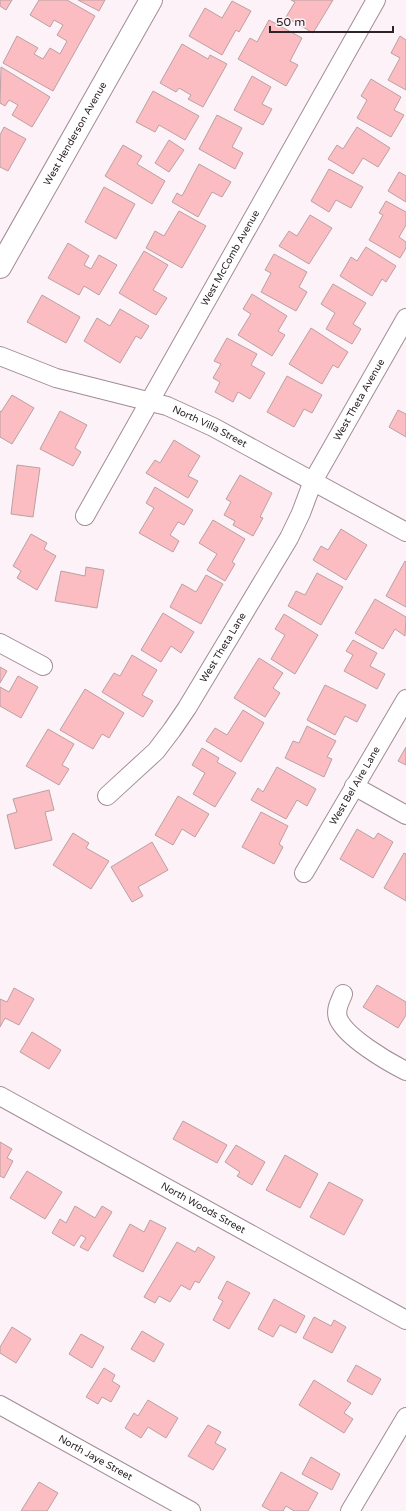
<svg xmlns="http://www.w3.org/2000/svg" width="406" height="1511" font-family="'Varela Round',sans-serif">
<rect width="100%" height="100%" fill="#fcf2f7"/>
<path fill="#fbbdc1" stroke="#bba1a2" d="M0 0H12L6 10 0 6Z
M39 0H67L95 16 53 91 3 63 17 36 38 48 34 54 43 59 50 48 60 54 67 41 57 35 63 25 54 20 50 27 30 15Z
M78 0H105L99 11Z
M291 0H333L313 33 286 17 295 2Z
M232 1 251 11 239 32 236 30 222 55 189 36 205 8 222 18Z
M269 20 302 38 290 61 298 65 286 86 238 59 250 38 257 42Z
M400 36 406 40V90L388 80 400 58 391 53Z
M182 44 208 59 210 55 227 64 203 107 188 99 191 95 179 88 176 92 160 83Z
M1 67 50 97 32 127 12 115 18 105 9 100 5 106 0 103Z
M252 76 271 87 262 104 272 109 263 125 234 110Z
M371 79 401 97 394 110 404 115 391 137 357 118 367 100 361 96Z
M153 91 199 116 185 140 159 125 155 132 136 122Z
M217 115 242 128 232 147 243 153 235 169 199 149Z
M4 127 26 139 8 171 0 167V135Z
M357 127 390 148 378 167 363 158 353 174 328 159 337 145 343 149Z
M169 140 184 150 169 172 155 163Z
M123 145 142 156 137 164 165 181 152 204 105 176Z
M199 164 231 182 222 197 212 192 198 217 172 202 177 193 182 196Z
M329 169 363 187 351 208 336 200 329 212 311 201Z
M399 172 406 176V202L388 191Z
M104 187 135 204 116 239 85 222Z
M386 201 406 212V225L399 237 406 242V248L400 258 369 240 383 215 379 213Z
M179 211 206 226 182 268 146 248 155 231 164 236Z
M310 215 332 228 309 264 279 246 289 231 297 236Z
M68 243 89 256 84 265 91 269 99 255 117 265 99 295 84 286 79 295 48 278Z
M366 247 396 266 386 282 382 279 372 296 340 276 351 257 357 261Z
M144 251 168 265 153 290 167 298 156 315 119 293Z
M274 254 307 272 299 287 307 292 296 311 261 292 271 273 265 270Z
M333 284 366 303 353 324 361 329 352 344 326 329 335 313 321 304Z
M252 294 287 316 278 331 285 335 272 356 238 335 251 314 243 309Z
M42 295 80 317 66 343 27 322Z
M120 309 149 326 141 339 136 336 120 363 84 341 97 318 110 326Z
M311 328 348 352 338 368 333 365 322 384 289 364Z
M227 338 257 354 251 365 265 373 250 399 238 392 233 402 215 392 220 382 213 378 221 364 214 361Z
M287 376 322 395 312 413 304 409 294 427 267 412Z
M12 395 34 408 12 444 0 437V411L1 412Z
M398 410 406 414V437L389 427Z
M60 411 87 425 75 448 81 452 73 466 40 449Z
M174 440 200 456 188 476 198 481 188 498 146 473 155 460 160 463Z
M17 465 40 468 33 517 11 514Z
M240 475 272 493 260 517 263 518 253 536 233 525 235 521 224 515 231 502 226 499Z
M155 487 193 510 184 525 178 522 170 535 179 541 173 552 139 533 154 508 146 503Z
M213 520 245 539 232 562 235 564 225 581 207 570 217 554 199 543Z
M341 529 367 545 346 580 313 560 321 546 328 550Z
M31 534 47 543 44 549 56 556 37 590 17 578 21 571 13 566Z
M405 561 406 562V607L386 596Z
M86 567 104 570 97 608 55 601 61 571 85 576Z
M317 573 343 587 321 625 288 606 296 591 305 595Z
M206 575 223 584 201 624 170 607 182 584 196 592Z
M375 599 406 617 405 636 395 629 383 649 355 633Z
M163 613 194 632 181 653 171 646 161 662 141 650Z
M284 614 318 635 295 674 271 659 285 635 275 629Z
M353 640 377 653 370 666 385 674 377 689 344 671 353 655 346 651Z
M132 655 157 670 142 695 153 701 143 717 102 692 114 673 120 676Z
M259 658 283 673 273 688 280 693 265 717 234 698Z
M0 667 7 671 0 683Z
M18 676 38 687 21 718 0 706V687L9 692Z
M325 685 366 705 357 722 345 716 335 735 307 720Z
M85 689 124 713 109 738 102 734 93 749 60 730Z
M243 710 264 723 241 762 206 741 215 728 227 735Z
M307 726 336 741 327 757 332 759 324 777 285 758 293 741 299 743Z
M48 729 74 744 62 765 69 769 59 785 26 766Z
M406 747V765L398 761Z
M202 748 219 758 217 762 236 773 215 807 193 794 205 773 192 765Z
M277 767 316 789 307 806 297 800 286 819 251 800 258 788 263 792Z
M49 790 54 810 45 812 52 840 15 849 7 815 17 812 13 799Z
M178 796 209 814 195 837 182 829 173 845 155 835Z
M261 812 288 826 279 844 283 847 274 864 242 847Z
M357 829 374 839 378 833 393 842 373 878 340 859Z
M73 833 89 843 86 848 109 861 91 889 53 865Z
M152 842 168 870 138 887 143 896 132 902 111 867Z
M404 853 406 854V901L384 888Z
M377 985 406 1002V1015L398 1028 363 1007Z
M14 988 34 999 19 1025 5 1018 0 1027V999L7 1002Z
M32 1032 61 1050 49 1069 20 1052Z
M183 1121 227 1145 217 1163 173 1139Z
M0 1142 12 1149 7 1158 13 1161 4 1178 0 1176Z
M236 1145 265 1162 252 1185 237 1176 240 1172 225 1162Z
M285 1155 318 1174 300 1208 266 1190Z
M27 1171 62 1192 45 1219 10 1198Z
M329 1182 363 1200 344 1235 310 1217Z
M75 1206 95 1218 102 1206 112 1212 88 1251 80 1247 86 1238 81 1235 74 1246 52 1233 60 1219 66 1223Z
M150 1220 166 1228 143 1272 113 1256 130 1224 144 1232Z
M177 1242 195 1252 198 1247 215 1257 199 1283 195 1281 190 1290 181 1285 170 1302 159 1296 155 1303 144 1297Z
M227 1281 250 1293 229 1329 213 1320 223 1301 218 1298Z
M274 1299 305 1316 296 1333 280 1325 273 1337 258 1329Z
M314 1317 331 1326 334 1320 346 1327 332 1353 303 1338Z
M12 1327 31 1339 16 1363 0 1353V1347Z
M142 1331 164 1344 154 1362 131 1349Z
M81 1334 104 1347 92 1368 69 1354Z
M356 1365 381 1379 372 1395 347 1381Z
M104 1368 115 1375 112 1381 120 1386 111 1402 102 1397 98 1404 86 1397Z
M314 1380 351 1403 344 1413 353 1419 344 1433 299 1405Z
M148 1400 178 1418 166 1438 148 1427 141 1438 125 1428 134 1413 138 1416Z
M208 1425 221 1432 215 1443 226 1449 213 1470 188 1456Z
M311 1457 340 1474 332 1490 302 1474Z
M281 1472 318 1493 308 1511H294L286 1506 283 1511H271L262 1506Z
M39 1482 58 1493 47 1511H21Z"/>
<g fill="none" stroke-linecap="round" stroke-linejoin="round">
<g stroke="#a28c96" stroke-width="20">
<g id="minor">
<path id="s1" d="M0 356 56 378 167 406 213 427 406 532"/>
<path id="s2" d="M85 516 376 0"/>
<path d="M0 643 43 666"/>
<path d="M354 786 406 815"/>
<path id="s3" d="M107 796 156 751 172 730 187 708 289 538 301 513 313 481 406 318"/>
<path id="s4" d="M304 873 406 699"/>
<path d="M343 994C340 1002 335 1009 338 1018 345 1037 388 1062 406 1071"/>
<path id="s5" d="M0 1096 406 1320"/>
<path id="s6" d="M0 1405 191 1511"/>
<path d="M350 1511 406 1417"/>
</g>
</g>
<g stroke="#a28c96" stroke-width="24">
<g id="major">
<path id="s7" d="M0 267 151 0"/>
</g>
</g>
<use href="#minor" stroke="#fff" stroke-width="18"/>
<use href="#major" stroke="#fff" stroke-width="22"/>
</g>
<g text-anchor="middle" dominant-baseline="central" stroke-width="4" stroke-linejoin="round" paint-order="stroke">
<g font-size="10" fill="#2d2428" stroke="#fcf2f7">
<text stroke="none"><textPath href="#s7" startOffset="153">West Henderson Avenue</textPath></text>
<text stroke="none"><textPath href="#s2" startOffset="296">West McComb Avenue</textPath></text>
<text stroke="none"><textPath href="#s3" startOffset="473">West Theta Avenue</textPath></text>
<text stroke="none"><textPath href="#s1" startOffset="222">North Villa Street</textPath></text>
<text stroke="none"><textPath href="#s3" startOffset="190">West Theta Lane</textPath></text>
<text stroke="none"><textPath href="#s4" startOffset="101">West Bel Aire Lane</textPath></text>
<text stroke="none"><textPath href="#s5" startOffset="232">North Woods Street</textPath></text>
<text stroke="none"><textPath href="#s6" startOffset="109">North Jaye Street</textPath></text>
</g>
</g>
<path d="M270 26v6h123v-6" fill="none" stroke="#2d2428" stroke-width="2"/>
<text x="276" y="26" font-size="12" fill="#2d2428" stroke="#fcf2f7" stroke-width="3" paint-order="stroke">50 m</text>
</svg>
